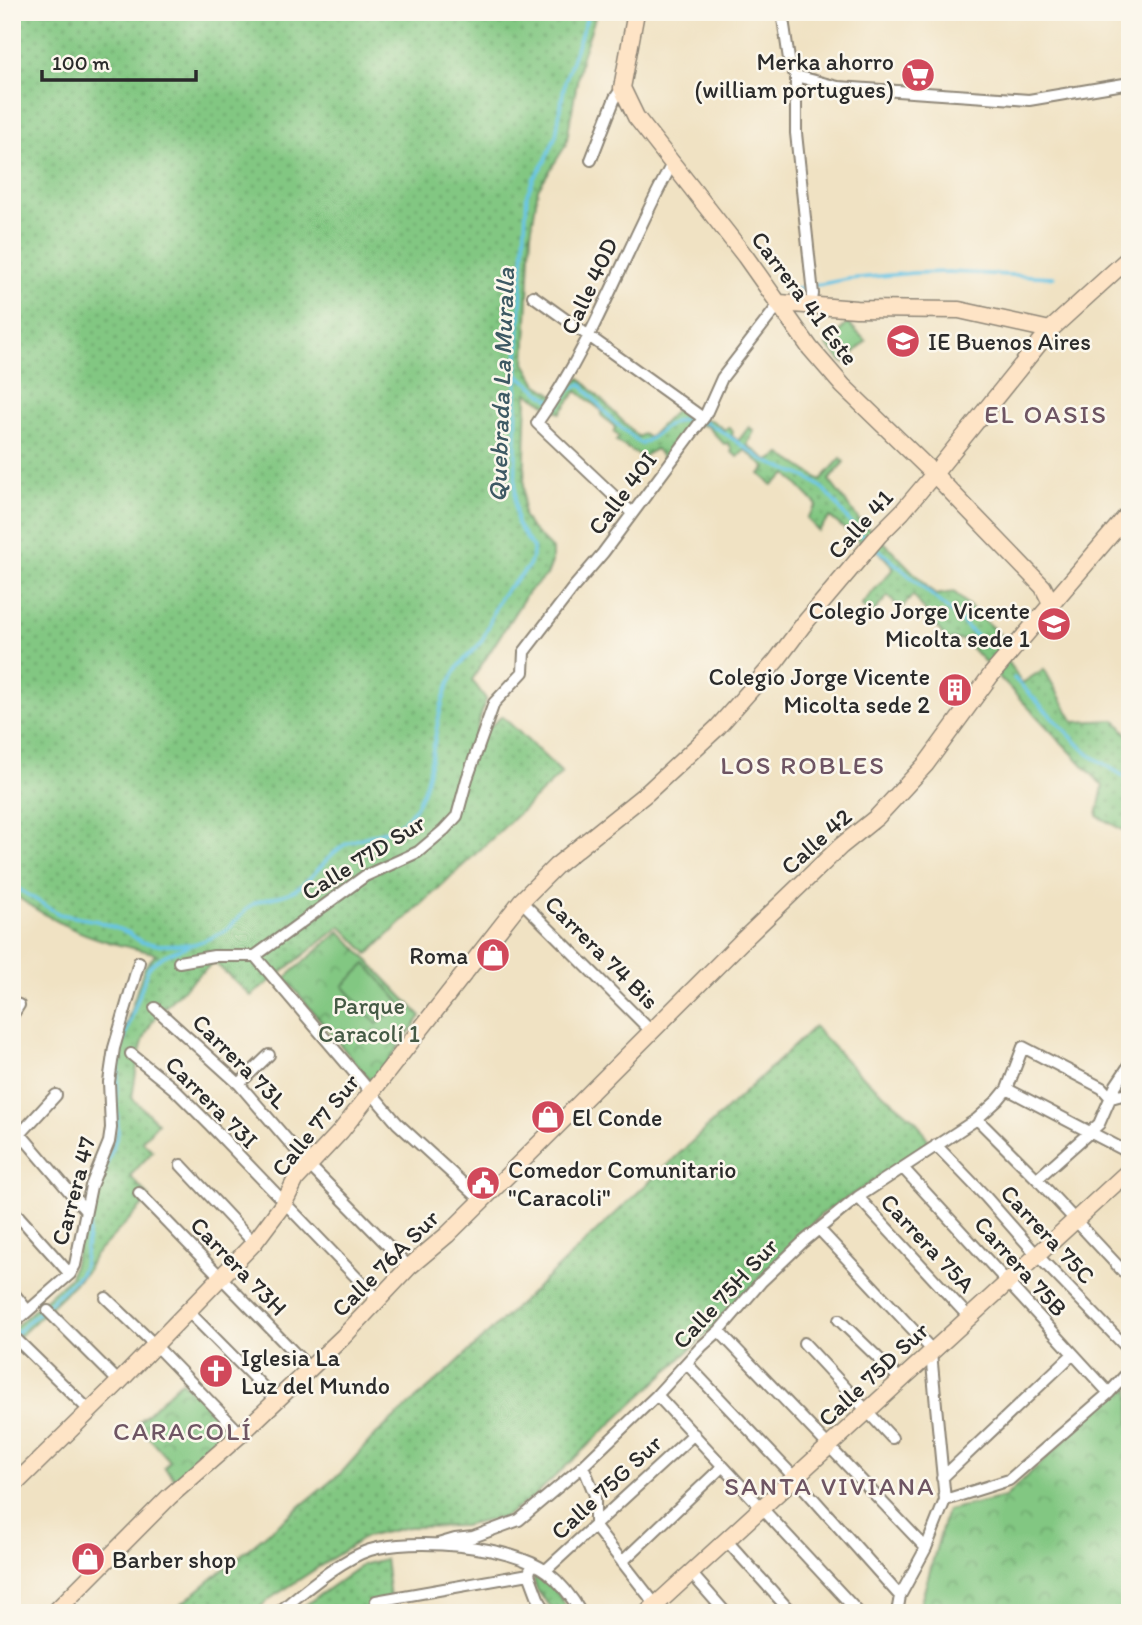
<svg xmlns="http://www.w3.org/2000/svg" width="1142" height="1625" font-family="Itim,sans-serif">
<defs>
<pattern id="grass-dots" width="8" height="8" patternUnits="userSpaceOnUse" patternTransform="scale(1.75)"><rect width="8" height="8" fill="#82c782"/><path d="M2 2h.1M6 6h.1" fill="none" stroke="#6ba26b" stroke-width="1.8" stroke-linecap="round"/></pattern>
<pattern id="park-crowns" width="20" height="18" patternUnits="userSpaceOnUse" patternTransform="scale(1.75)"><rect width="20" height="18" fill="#82c782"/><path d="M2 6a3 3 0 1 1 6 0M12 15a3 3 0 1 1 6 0" fill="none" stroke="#6ba26b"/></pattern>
</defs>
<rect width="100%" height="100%" fill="#fbf7ec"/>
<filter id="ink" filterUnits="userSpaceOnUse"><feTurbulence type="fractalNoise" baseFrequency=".0143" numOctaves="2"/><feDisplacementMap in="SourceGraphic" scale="14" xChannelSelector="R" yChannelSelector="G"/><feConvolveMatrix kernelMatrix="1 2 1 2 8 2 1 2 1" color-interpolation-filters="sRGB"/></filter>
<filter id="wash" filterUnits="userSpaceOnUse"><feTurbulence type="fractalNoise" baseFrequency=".00686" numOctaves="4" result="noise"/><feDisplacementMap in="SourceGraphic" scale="28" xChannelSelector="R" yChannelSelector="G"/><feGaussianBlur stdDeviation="1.57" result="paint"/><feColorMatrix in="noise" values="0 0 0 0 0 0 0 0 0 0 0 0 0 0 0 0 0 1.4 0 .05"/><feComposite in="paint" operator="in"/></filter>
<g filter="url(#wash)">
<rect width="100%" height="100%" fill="#f0e2c3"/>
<path fill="url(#grass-dots)" stroke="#567956" stroke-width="2" d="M12 12H597L581 59 566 145 538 189 531 233 525 363 537 384 560 399 572 384 580 378 638 437 643 434 649 438 680 406 699 420H711L725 430 728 427 733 431 732 436 738 441 749 427 754 431 747 445 769 461 781 454 821 480 841 458 844 462 829 480 860 521 887 545 935 595 954 592 1000 635V649L1022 683 1044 669 1074 722 1115 720 1130 737V834L1097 816 1103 786 964 640 946 639 913 595 901 609 888 596 871 615 861 605 894 568 879 551 865 546 830 517 818 531 807 518 817 505 787 474 772 485 760 474 766 468 745 450 738 457 731 452 732 450 728 443 724 444 707 426 696 424 666 462 656 449 642 457 616 441 619 437 614 432 615 427 601 415 602 411 577 391 560 413 527 393 523 515 529 526 552 549V562L547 575 528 592 472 680 486 699 473 741 502 716 562 773 368 954 341 926 251 996 214 962C197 976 163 1006 151 1024 138 1045 136 1075 132 1098L158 1123 142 1141 153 1151 130 1176 150 1198 93 1257 87 1270 73 1285 20 1336 12 1330 70 1277 90 1203 117 1128 113 1097 117 1054 144 968 156 954C141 949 124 947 109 942 73 932 42 915 12 893Z
M814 1027 856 1071 916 1121 931 1144 820 1215 708 1333 531 1499 504 1517 463 1526 408 1527 365 1537 268 1600 254 1613H170L342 1472 374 1436 449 1370Z
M385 1559 392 1613H294L362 1565Z
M534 1571 550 1583 571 1613H557C544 1598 532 1592 534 1571Z"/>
<path fill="url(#park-crowns)" stroke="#567956" stroke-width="2" d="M340 931 421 1016 372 1083 285 978Z
M1130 1379V1613H918L947 1510 1005 1497Z
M181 1381 236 1434 180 1484 164 1467 170 1461 137 1424Z"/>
<path fill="#82c782" stroke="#567956" stroke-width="2" d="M848 323 866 341 844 363 826 345Z
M366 964 401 1003 377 1024 343 986Z"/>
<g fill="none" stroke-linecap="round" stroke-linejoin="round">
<path stroke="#67c5e5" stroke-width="3.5" d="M786 291 848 279 913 273 948 272 1054 277
M517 374 558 406 569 390 581 384 613 421 641 444C658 436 668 420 687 419 711 418 742 447 762 459 781 470 804 472 821 487 838 502 849 526 867 540
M876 547 957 617 986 646
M1014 678 1088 754 1130 780
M12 885 59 914 97 921 129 933 141 942 159 945 195 944
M14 1335 79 1275 83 1267 93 1203 118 1133 116 1096 120 1051 148 969C162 949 202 945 223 932 236 924 242 910 255 903 267 897 282 898 295 890 315 878 326 855 346 844 365 834 394 834 409 816 441 777 427 712 459 666 465 657 474 651 480 643 491 628 491 609 502 595 513 580 535 569 533 548L517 524 515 503 517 373 527 194 534 178 545 161 556 135 565 81 589 12"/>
</g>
</g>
<g filter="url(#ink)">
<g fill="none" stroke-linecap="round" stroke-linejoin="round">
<g stroke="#8e8677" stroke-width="14">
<path id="street" d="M782 12 790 66 796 76V133L813 294 811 306
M796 76 838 87 1029 100 1130 83
M591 160 615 98 622 88
M533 296 703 418
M632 513 537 423C594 343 625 250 672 164
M521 901 652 1032
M255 956 397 1123 481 1200
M179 962 214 956H255L365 876 418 852 444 830 457 816 467 779 494 703 523 672 524 652 573 588 603 553 705 416 722 378 780 303
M12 1003 19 1005 12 1016
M155 1008 239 1084 308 1164 409 1267
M131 1054 173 1088 210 1125 379 1301
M239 1084 269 1055
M1007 1089 1130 1153
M1111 1098 1130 1093
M977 1119 1037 1179 1130 1279
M12 1124 85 1210
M12 1143 56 1095
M936 1145 985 1196 1036 1254 1130 1351
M181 1165 254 1243
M903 1168 1109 1393
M1037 1179 1099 1124 1116 1085 1130 1064
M139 1193 309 1368
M858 1197 968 1316
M12 1209 70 1274
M819 1229 933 1351
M12 1291 28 1311
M106 1298 155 1345 241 1434
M187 1310 276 1400
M48 1311 119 1382
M839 1320 901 1380
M12 1325 70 1274 75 1265 91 1186 109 1142 111 1128 109 1082 114 1048 139 962
M719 1331 926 1548
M12 1335 90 1411
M804 1343 892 1438
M687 1364 794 1477 900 1596
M657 1395 859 1613
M583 1466 595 1495V1527L662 1613
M942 1478 1073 1354
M945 1500 1009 1480 1109 1393 1130 1370
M726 1540 792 1613
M438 1544 455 1539 473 1537 519 1520 583 1466 657 1395 702 1346 719 1331 761 1282 803 1242 858 1197 977 1119 998 1100 1007 1089 1023 1047 1102 1088 1111 1098
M622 1562 723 1466
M530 1570 529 1574 538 1598 547 1613
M546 1570 694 1434
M691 1573 726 1613
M376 1601 529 1574
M278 1613C301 1593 341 1559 370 1550 412 1537 512 1545 547 1572 561 1583 572 1597 581 1613
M897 1613 900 1596 926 1548 945 1500 931 1353"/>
</g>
<g stroke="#8e8677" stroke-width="19">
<path id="secondary" d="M636 12 622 88 636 117 745 256 810 348 843 386 934 474 1043 587 1052 605
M780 303 856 309 959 310 1050 330
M12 1487 119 1382 254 1243 284 1203 296 1179 341 1131 521 901 556 866 648 792 717 728 776 661 803 625 879 535 902 512 934 474 1050 330 1130 257
M54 1613 169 1497 241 1434 343 1337 409 1267 447 1235 517 1166 742 941 841 846 877 817 926 764 991 675 1130 512
M647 1613 1130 1170"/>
</g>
<use href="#street" stroke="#fff" stroke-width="10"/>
<use href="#secondary" stroke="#fee4c6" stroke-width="16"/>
</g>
</g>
<defs>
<g id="supermarket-disc" transform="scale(1.75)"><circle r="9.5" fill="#d1495b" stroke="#fbf7ec"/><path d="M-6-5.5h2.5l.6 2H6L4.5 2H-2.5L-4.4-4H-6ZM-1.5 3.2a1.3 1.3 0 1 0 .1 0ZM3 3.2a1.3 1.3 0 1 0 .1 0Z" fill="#fff"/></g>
<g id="school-disc" transform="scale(1.75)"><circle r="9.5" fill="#d1495b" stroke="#fbf7ec"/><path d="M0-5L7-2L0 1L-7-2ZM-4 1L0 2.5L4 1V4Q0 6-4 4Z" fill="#fff"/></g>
<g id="building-disc" transform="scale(1.75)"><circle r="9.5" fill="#d1495b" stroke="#fbf7ec"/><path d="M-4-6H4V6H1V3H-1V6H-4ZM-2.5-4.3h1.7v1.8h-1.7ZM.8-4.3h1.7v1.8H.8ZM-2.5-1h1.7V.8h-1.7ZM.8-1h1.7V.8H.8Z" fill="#fff"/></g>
<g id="shop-disc" transform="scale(1.75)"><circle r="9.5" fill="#d1495b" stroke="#fbf7ec"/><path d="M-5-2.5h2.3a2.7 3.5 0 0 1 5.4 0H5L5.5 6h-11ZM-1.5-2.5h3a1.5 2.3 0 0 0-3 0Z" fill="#fff"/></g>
<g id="civic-disc" transform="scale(1.75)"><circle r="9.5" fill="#d1495b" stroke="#fbf7ec"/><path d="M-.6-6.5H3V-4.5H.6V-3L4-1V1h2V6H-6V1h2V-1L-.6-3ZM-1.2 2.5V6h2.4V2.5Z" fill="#fff"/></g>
<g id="church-disc" transform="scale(1.75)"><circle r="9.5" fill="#d1495b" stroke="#fbf7ec"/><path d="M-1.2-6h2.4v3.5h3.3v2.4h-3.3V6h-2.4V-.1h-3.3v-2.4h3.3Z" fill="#fff"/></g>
</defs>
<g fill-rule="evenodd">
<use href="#supermarket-disc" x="918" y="75"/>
<use href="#school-disc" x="903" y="341"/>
<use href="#school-disc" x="1054" y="624"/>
<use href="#building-disc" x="955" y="690"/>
<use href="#shop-disc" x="493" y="955"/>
<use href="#shop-disc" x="548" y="1117"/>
<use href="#civic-disc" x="483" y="1183"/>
<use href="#church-disc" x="216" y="1371"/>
<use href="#shop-disc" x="88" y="1559"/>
</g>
<g text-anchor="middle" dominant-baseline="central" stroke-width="5" stroke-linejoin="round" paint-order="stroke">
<g font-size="24" fill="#2b2b2b" stroke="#fbf7ec" text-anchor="start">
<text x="894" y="61" text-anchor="end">Merka ahorro<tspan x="894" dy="28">(william portugues)</tspan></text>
<text x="928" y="341">IE Buenos Aires</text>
<text x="1030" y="610" text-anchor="end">Colegio Jorge Vicente<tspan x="1030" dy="28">Micolta sede 1</tspan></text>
<text x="930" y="676" text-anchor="end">Colegio Jorge Vicente<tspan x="930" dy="28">Micolta sede 2</tspan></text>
<text x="468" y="955" text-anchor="end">Roma</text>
<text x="572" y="1117">El Conde</text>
<text x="508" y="1169">Comedor Comunitario<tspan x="508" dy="28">"Caracoli"</tspan></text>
<text x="241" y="1357">Iglesia La<tspan x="241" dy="28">Luz del Mundo</tspan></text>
<text x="112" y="1559">Barber shop</text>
</g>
<g font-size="24" fill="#2b2b2b" stroke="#fbf7ec">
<text transform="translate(589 286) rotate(-65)">Calle 40D</text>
<text transform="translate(805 298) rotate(53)">Carrera 41 Este</text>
<text transform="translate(622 493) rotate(-53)">Calle 40I</text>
<text transform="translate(860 524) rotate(-48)">Calle 41</text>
<text transform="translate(816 841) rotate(-42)">Calle 42</text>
<text transform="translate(363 857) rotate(-32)">Calle 77D Sur</text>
<text transform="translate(602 952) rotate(45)">Carrera 74 Bis</text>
<text transform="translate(240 1061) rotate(45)">Carrera 73L</text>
<text transform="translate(212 1102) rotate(45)">Carrera 73I</text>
<text transform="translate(315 1125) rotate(-51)">Calle 77 Sur</text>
<text transform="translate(73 1191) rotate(-75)">Carrera 47</text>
<text transform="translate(1048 1234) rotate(47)">Carrera 75C</text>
<text transform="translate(928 1243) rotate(47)">Carrera 75A</text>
<text transform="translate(385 1263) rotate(-45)">Calle 76A Sur</text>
<text transform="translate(239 1266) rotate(46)">Carrera 73H</text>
<text transform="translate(1021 1266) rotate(48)">Carrera 75B</text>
<text transform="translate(725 1293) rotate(-47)">Calle 75H Sur</text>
<text transform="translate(873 1374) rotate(-43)">Calle 75D Sur</text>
<text transform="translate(606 1487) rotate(-43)">Calle 75G Sur</text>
</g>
<g font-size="24" fill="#455a45" stroke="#fbf7ec">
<text x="369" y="1005">Parque<tspan x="369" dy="28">Caracolí 1</tspan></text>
</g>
<g font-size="26" font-style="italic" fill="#3d5963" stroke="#fbf7ec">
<text transform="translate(501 385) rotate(-88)">Quebrada La Muralla</text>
</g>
<g font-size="26" letter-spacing="2" fill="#6e5563" stroke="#fbf7ec">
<text x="1046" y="414">EL OASIS</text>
<text x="803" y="765">LOS ROBLES</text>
<text x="183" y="1431">CARACOLÍ</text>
<text x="830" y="1486">SANTA VIVIANA</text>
</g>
</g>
<rect width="1142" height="1625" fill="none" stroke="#fbf7ec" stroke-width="42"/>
<path d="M42 70v10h154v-10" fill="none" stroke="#2b2b2b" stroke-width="3.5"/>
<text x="52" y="70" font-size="21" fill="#2b2b2b" stroke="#fbf7ec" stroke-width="5" paint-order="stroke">100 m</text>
</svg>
